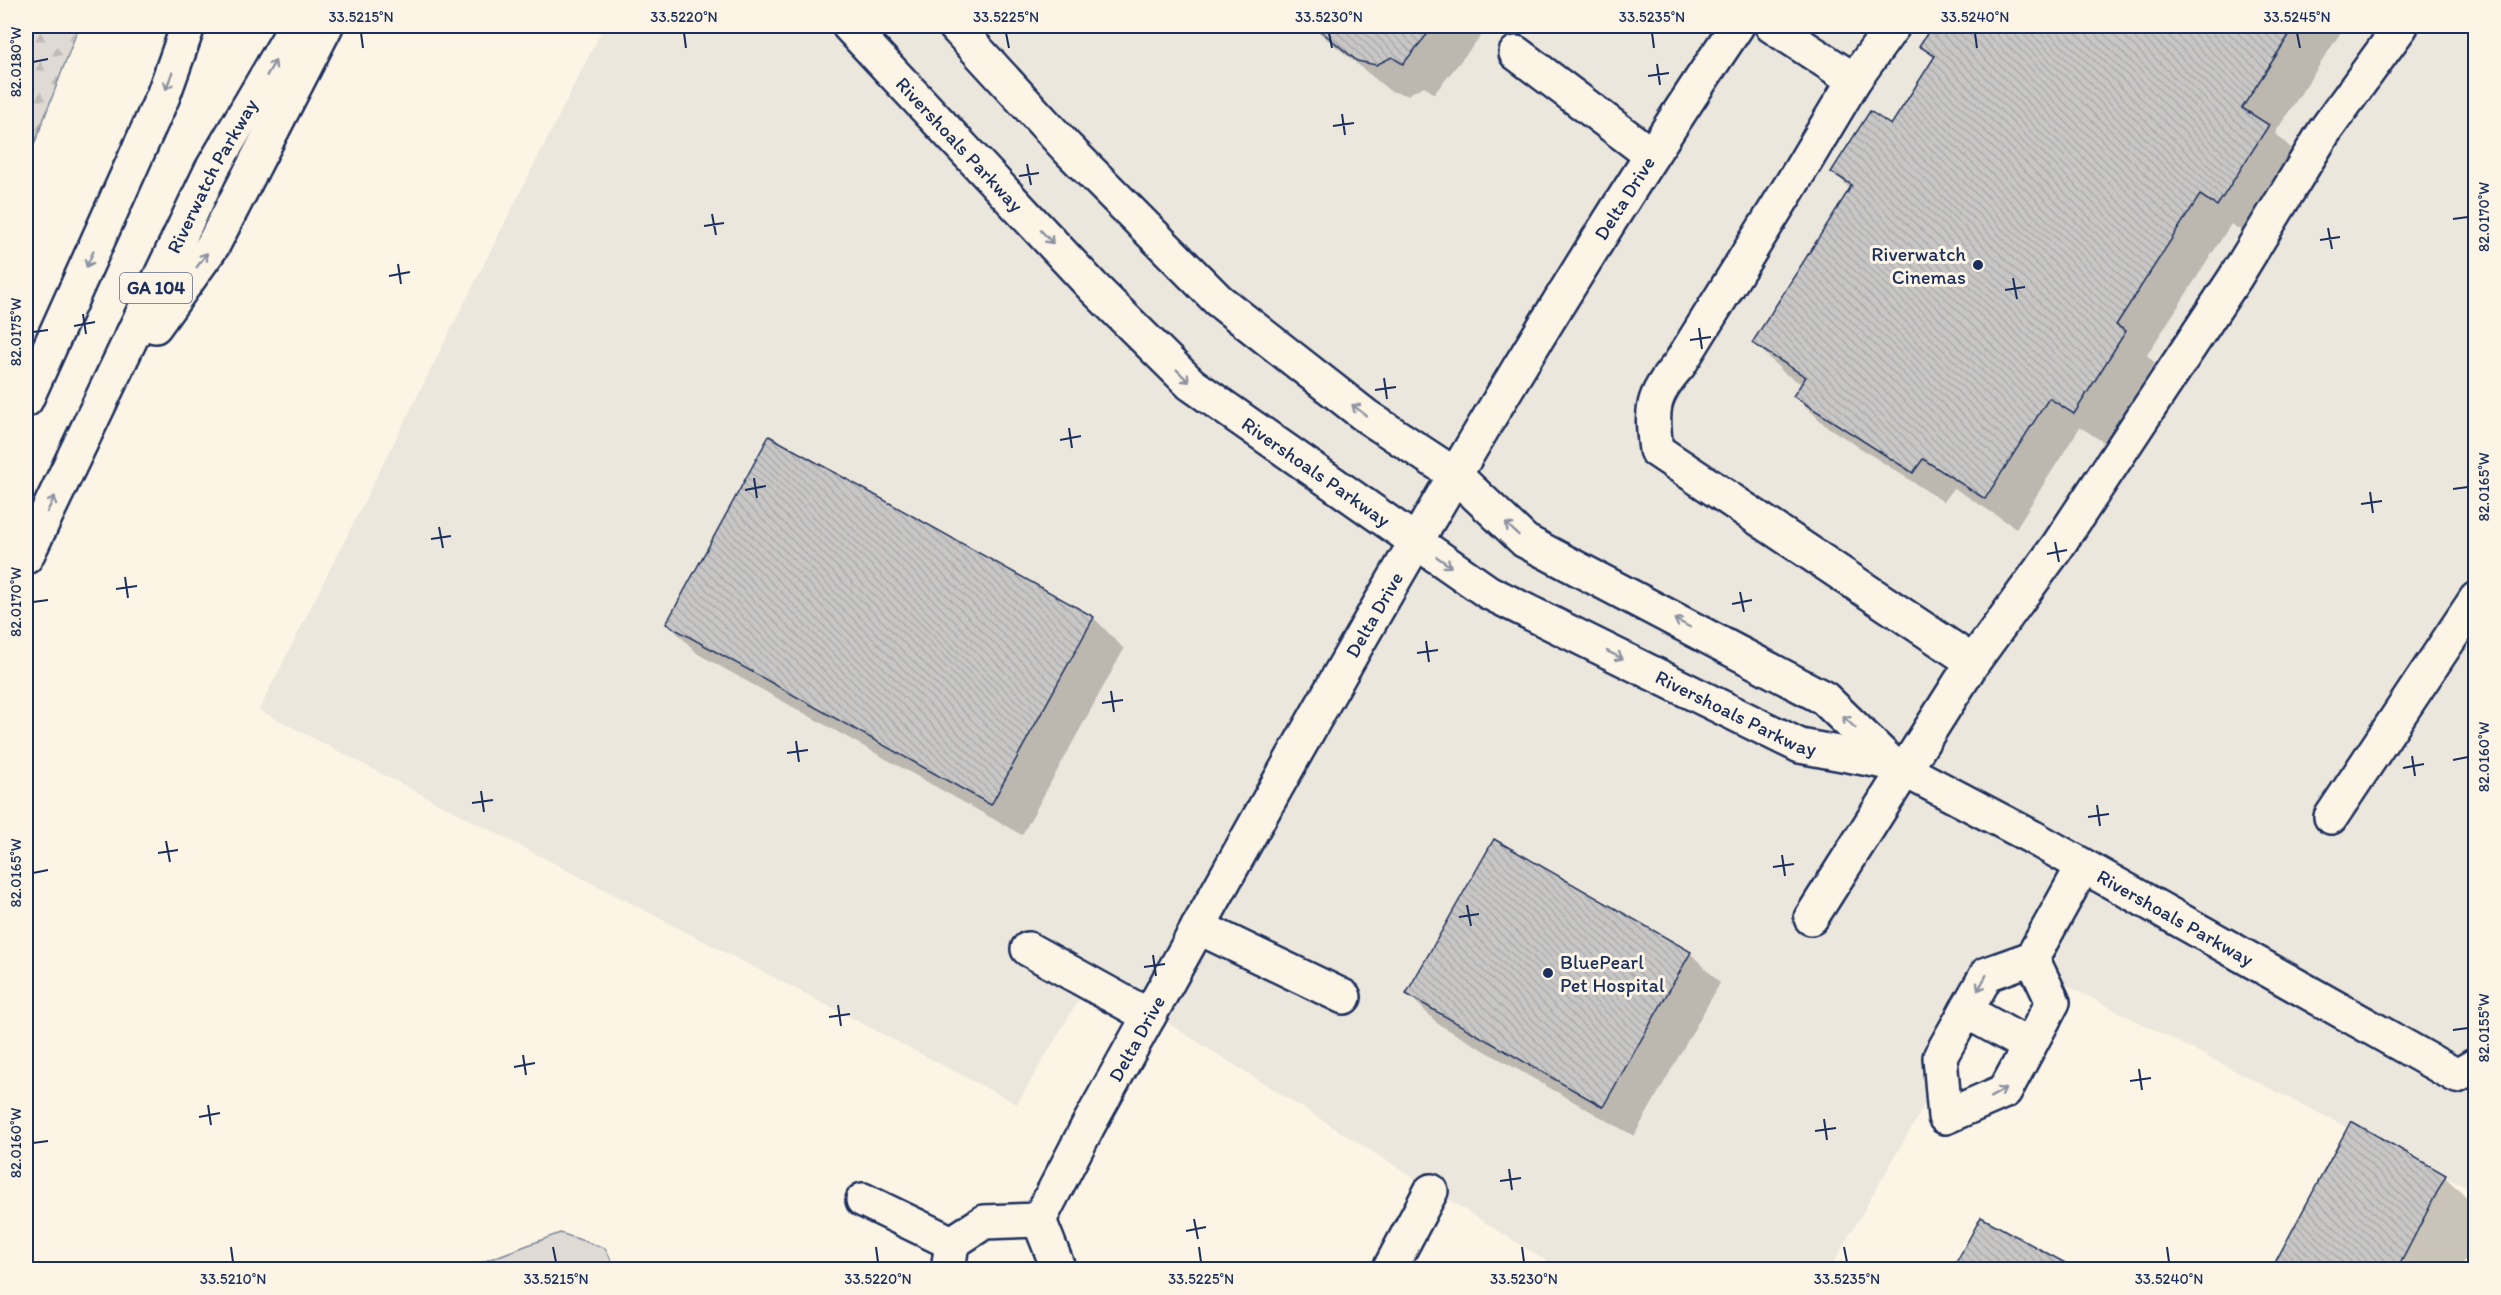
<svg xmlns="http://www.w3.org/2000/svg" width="2501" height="1295" font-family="Itim,sans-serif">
<defs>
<pattern id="forest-firs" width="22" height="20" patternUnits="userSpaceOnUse" patternTransform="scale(1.5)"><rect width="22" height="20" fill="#dfdbd4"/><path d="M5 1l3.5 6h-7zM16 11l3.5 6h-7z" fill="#bfbcb8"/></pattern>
<pattern id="building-back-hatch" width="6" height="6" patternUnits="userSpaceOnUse" patternTransform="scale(1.5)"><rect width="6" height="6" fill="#c8c7c6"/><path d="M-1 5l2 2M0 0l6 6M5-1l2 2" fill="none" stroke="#ababac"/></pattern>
</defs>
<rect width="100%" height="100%" fill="#fcf5e5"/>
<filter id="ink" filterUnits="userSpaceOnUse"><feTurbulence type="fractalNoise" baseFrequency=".0167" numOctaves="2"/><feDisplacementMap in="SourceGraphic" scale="12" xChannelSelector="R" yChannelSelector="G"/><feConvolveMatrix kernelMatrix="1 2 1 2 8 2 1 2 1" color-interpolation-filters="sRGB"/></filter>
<g filter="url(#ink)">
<path fill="#ece7dc" d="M604 26H2475V1192L2010 957 1830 1269H1559L1174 1027 1097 969 1017 1104 259 710Z"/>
<path fill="url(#forest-firs)" stroke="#7d8599" stroke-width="1.5" d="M26 26H79L26 166Z"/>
<path fill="#dfdbd4" stroke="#7d8599" stroke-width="1.5" d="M560 1233 605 1248 616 1269H464Z"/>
<path fill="#0003" d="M1311 26H1489L1434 94 1424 86 1407 95 1390 91Z
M1934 26H2345L2275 133 2299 156 2248 235 2231 224 2147 355 2155 363 2105 443 2080 427 2016 528 1954 488 1944 502 1826 426 1795 396 1803 385 1784 373 1754 342 1851 190 1833 171 1892 127 1935 59 1921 46Z
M769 438 1094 618 1124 649 1022 835 698 654 668 624Z
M1690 953 1720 983 1634 1136 1438 1024 1408 994Z
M2445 1177 2476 1207V1239L2460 1270H2272Z"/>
<path fill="url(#building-back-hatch)" stroke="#1b2f5e" stroke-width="1.5" d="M1315 26H1434L1403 64 1392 57 1376 65 1357 61Z
M1932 26H2295L2242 108 2269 125 2217 206 2200 195 2116 325 2126 331 2074 414 2049 398 1985 499 1923 459 1913 473 1793 396 1806 377 1752 343 1852 185 1831 172 1870 111 1891 125 1935 56 1919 46Z
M769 436 1094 617 991 805 666 624Z
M1494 839 1691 952 1603 1107 1406 994Z
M2351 1121 2446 1175 2397 1270H2271Z
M1981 1217 2078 1270H1952Z"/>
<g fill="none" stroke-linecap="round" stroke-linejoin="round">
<g stroke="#1b2f5e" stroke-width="38">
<g id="minor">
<path id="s1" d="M849 26 1093 287 1191 384 1488 592 1800 746 1891 763 2032 837 2457 1076 2476 1065"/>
<path d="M955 26 1067 148 1218 300 1366 416 1454 474 1525 541 1824 698 1891 763"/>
<path d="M1772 26 1854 80"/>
<path d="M1893 26 1854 80 1799 172 1679 365C1651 396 1651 410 1656 450L1973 662"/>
<path d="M1516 53 1650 154"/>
<path d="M2331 817 2476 599"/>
<path d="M1811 918 1973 662 2057 547 2235 278 2324 132 2401 26"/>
<path d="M1198 927 1344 997"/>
<path d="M1028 949 1149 1016"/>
<path d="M2032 958 2053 1002 2005 1091 1945 1117 1940 1057 1987 974 2032 958 2083 866"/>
<path d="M1966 1011 2029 1046"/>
<path d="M863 1200 952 1243"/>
<path id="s2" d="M1039 1220 1088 1126C1295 753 1498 379 1737 26"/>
<path d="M1039 1220 1059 1270"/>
<path d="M948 1270 952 1243 984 1222 1039 1220"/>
<path d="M1389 1270 1431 1191"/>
</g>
</g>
<g stroke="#1b2f5e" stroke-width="38">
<g id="major">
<path d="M155 326 213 245 326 26"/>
<path d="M26 400 163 96 188 26"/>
<path id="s3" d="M26 557 212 169 296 26"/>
</g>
</g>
<use href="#minor" stroke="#fcf5e5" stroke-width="33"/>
<use href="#major" stroke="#fcf5e5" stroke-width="33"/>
</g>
<defs><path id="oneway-shaft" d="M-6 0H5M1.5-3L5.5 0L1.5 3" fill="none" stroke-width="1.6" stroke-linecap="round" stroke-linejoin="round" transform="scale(1.5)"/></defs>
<g stroke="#8c92a2">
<use href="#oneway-shaft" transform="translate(271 68) rotate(-60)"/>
<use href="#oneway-shaft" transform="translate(169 81) rotate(110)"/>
<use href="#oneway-shaft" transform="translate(1047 237) rotate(47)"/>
<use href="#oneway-shaft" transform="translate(90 259) rotate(114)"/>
<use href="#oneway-shaft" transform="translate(202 260) rotate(-54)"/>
<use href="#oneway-shaft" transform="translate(1183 376) rotate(45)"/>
<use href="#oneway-shaft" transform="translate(1359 410) rotate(-142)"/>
<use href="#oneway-shaft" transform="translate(51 504) rotate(-64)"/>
<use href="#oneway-shaft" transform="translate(1512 529) rotate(-137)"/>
<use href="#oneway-shaft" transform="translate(1444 562) rotate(35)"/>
<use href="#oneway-shaft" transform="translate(1682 623) rotate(-152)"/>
<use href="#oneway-shaft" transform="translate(1615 655) rotate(26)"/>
<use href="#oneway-shaft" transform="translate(1849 722) rotate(-136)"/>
<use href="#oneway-shaft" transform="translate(1982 983) rotate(119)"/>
<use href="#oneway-shaft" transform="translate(1998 1093) rotate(-29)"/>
</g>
</g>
<path fill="none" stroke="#1b2f5e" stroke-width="2" d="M361 33 363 48M684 33 686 48M1006 33 1009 48M1329 33 1332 48M1652 33 1654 48M1975 33 1977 48M2297 33 2300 48M33 62 48 59M1657 64 1660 85M1648 76 1669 73M1342 114 1345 135M1333 126 1354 123M1027 164 1031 185M1019 176 1039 173M712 214 716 235M2453 219 2468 217M704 226 724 223M2328 228 2332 249M2320 240 2340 237M398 264 401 284M389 276 410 272M2013 278 2017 299M2005 290 2025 287M83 314 86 334M74 326 95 322M1699 328 1702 349M33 332 48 330M1690 340 1711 337M1384 378 1387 399M1375 390 1396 387M1069 428 1072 448M1060 440 1081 436M754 478 757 498M2453 489 2468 487M745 490 766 486M2370 492 2373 513M2361 504 2382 501M439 527 443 548M431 539 451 536M2055 542 2059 562M2047 554 2067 550M125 577 128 598M116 589 137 586M1740 592 1744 612M33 602 48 600M1732 604 1752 600M1426 641 1429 662M1417 653 1438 650M1111 691 1114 712M1102 703 1123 700M796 741 799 762M787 753 808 750M2412 756 2415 776M2453 760 2468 757M2403 768 2424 764M481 791 484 812M472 803 493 800M2097 805 2100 826M2088 817 2109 814M166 841 170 862M158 853 178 850M1782 855 1785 876M1773 867 1794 864M33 873 48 870M1467 905 1471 926M1459 917 1479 914M1153 955 1156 976M1144 967 1165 964M838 1005 841 1026M829 1017 850 1014M2453 1030 2468 1028M523 1055 526 1075M514 1067 535 1063M2139 1069 2142 1090M2130 1081 2151 1078M208 1105 211 1125M199 1117 220 1113M1824 1119 1827 1140M1815 1131 1836 1128M33 1143 48 1141M1509 1169 1512 1190M1500 1181 1521 1178M1194 1219 1198 1239M1186 1231 1206 1227M231 1247 233 1262M553 1247 556 1262M876 1247 878 1262M1199 1247 1201 1262M1522 1247 1524 1262M1844 1247 1847 1262M2167 1247 2169 1262"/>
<g fill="#1b2f5e" stroke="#fcf5e5" stroke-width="2">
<circle cx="1978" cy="265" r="6"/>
<circle cx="1548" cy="973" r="6"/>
</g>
<g text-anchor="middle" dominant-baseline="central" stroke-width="6" stroke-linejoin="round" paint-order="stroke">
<rect fill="#fcf5e5" stroke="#5e6a86" stroke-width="1.5" x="120" y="273" width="72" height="30" rx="4.5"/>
<g font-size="18" font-weight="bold" fill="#1b2f5e">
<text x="156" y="288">GA 104</text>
</g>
<g font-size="20" fill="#1b2f5e" stroke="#fcf5e5">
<text stroke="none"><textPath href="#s1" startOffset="162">Rivershoals Parkway</textPath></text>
<text stroke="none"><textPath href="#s3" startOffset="424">Riverwatch Parkway</textPath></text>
<text stroke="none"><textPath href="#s2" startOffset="1178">Delta Drive</textPath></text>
<text stroke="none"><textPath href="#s1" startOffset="648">Rivershoals Parkway</textPath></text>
<text stroke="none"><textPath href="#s2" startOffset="692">Delta Drive</textPath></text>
<text stroke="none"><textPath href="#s1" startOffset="1134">Rivershoals Parkway</textPath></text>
<text stroke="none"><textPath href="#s1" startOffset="1622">Rivershoals Parkway</textPath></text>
<text stroke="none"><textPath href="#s2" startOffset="206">Delta Drive</textPath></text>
</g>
<g font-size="20" fill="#1b2f5e" stroke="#fcf5e5" text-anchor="end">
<text x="1966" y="254">Riverwatch<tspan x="1966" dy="23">Cinemas</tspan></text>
<text x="1560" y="962" text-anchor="start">BluePearl<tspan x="1560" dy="23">Pet Hospital</tspan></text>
</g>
</g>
<rect width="2501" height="1295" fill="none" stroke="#fcf5e5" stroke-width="66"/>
<rect x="33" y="33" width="2435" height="1229" fill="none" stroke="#1b2f5e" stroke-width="2"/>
<g font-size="15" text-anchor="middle" fill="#1b2f5e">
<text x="361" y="22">33.5215°N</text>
<text x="684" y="22">33.5220°N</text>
<text x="1006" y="22">33.5225°N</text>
<text x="1329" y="22">33.5230°N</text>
<text x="1652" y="22">33.5235°N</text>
<text x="1975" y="22">33.5240°N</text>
<text x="2297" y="22">33.5245°N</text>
<text transform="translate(16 62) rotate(-90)" y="5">82.0180°W</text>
<text transform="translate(2484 217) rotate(-90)" y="5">82.0170°W</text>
<text transform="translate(16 332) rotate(-90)" y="5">82.0175°W</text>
<text transform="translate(2484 487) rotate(-90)" y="5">82.0165°W</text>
<text transform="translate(16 602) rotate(-90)" y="5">82.0170°W</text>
<text transform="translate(2484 757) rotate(-90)" y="5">82.0160°W</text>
<text transform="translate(16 873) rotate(-90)" y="5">82.0165°W</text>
<text transform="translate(2484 1028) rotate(-90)" y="5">82.0155°W</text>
<text transform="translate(16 1143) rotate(-90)" y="5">82.0160°W</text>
<text x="233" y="1284">33.5210°N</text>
<text x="556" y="1284">33.5215°N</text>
<text x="878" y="1284">33.5220°N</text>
<text x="1201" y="1284">33.5225°N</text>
<text x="1524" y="1284">33.5230°N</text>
<text x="1847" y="1284">33.5235°N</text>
<text x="2169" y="1284">33.5240°N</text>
</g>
</svg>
